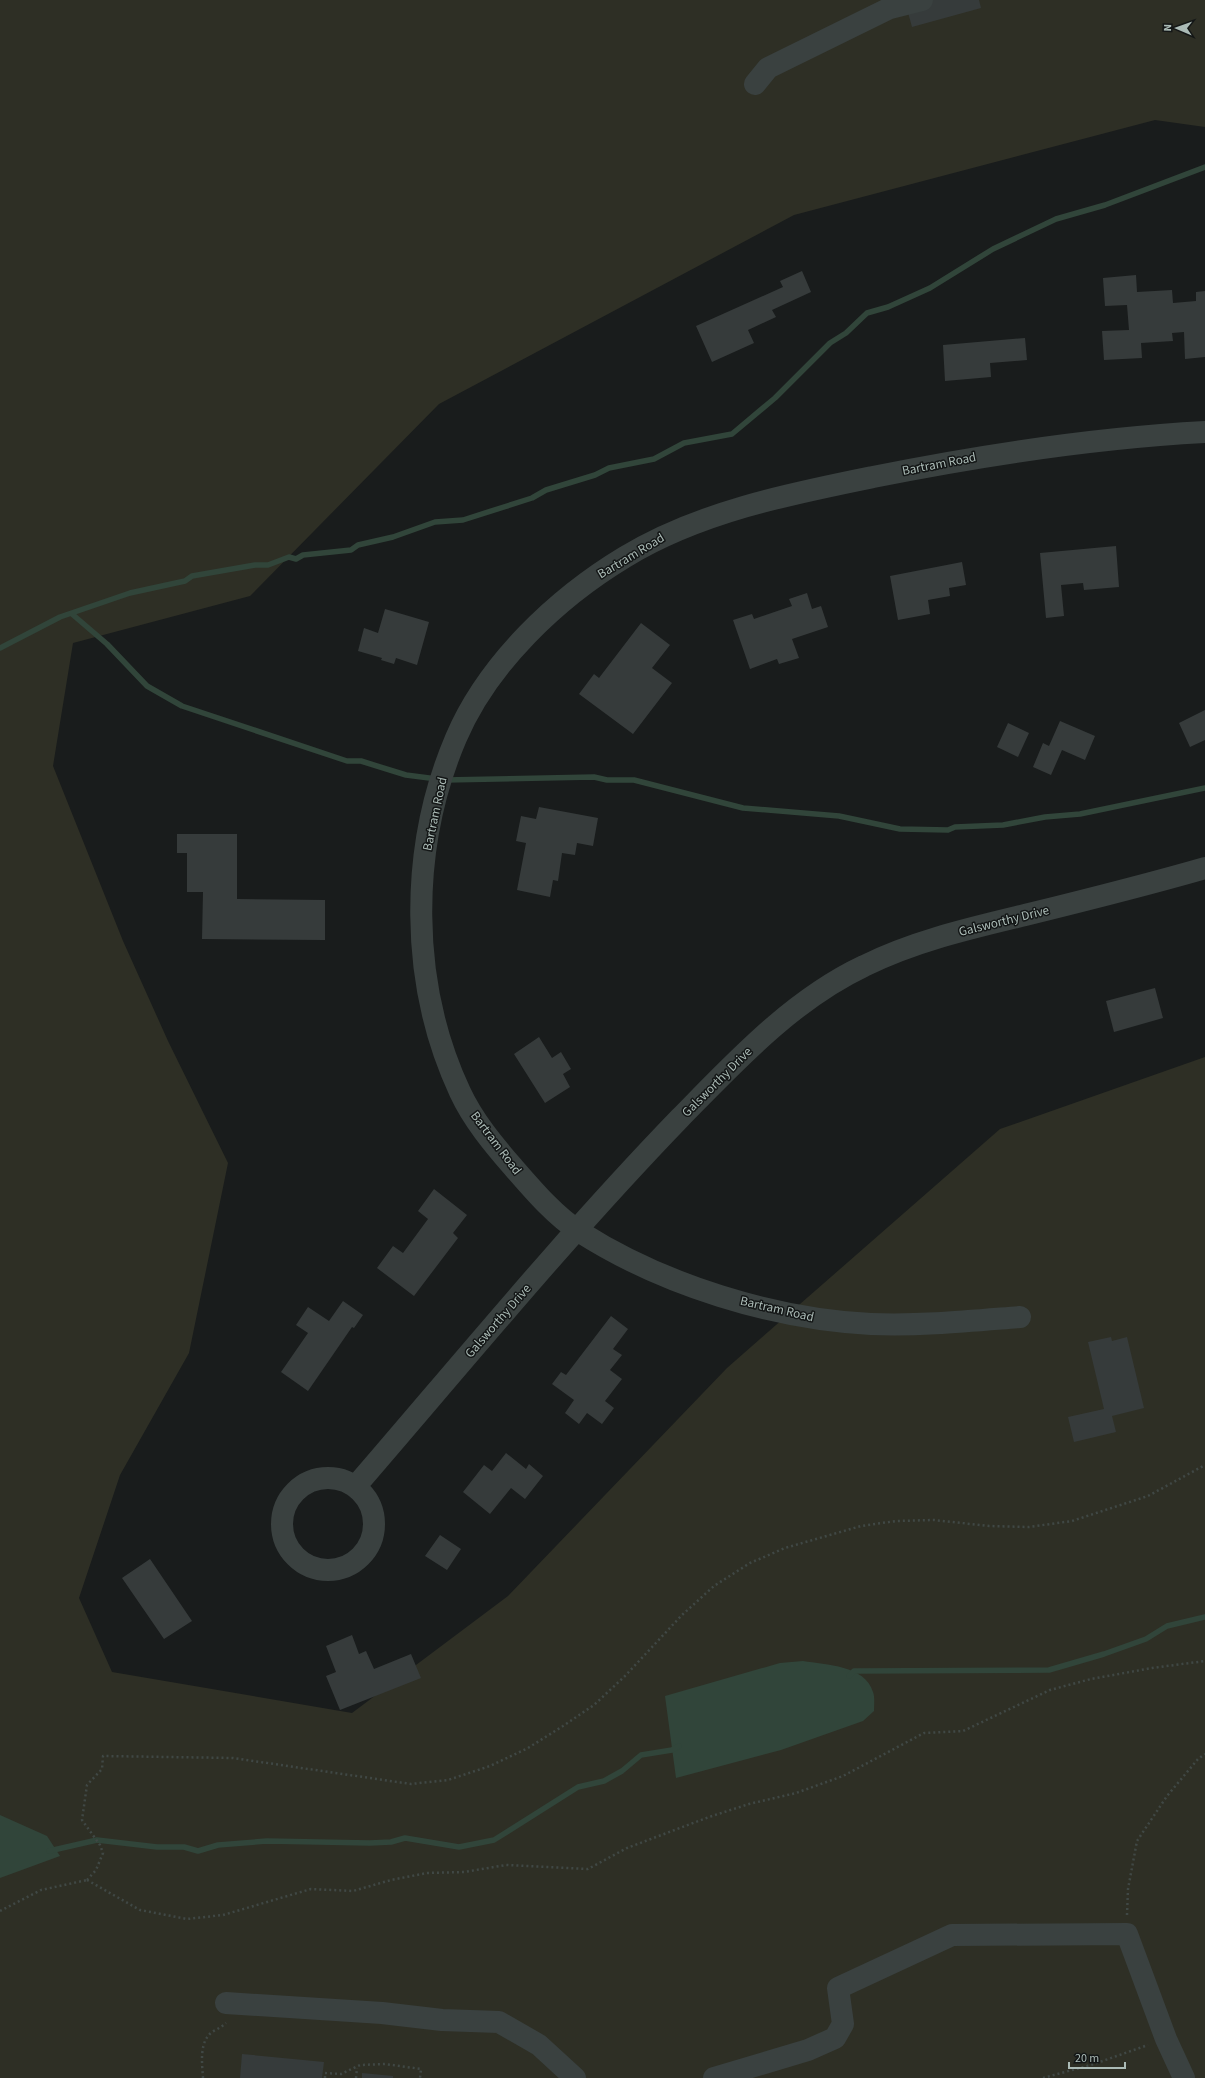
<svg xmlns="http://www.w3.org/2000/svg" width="1205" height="2078" font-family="'Source Sans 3',sans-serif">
<rect width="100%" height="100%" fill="#191c1c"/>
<path fill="#2e2f25" d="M0 0H1205V127L1155 120 794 215 439 404 250 596 73 643 53 766 123 941 168 1041 228 1163 189 1353 120 1475 79 1598 112 1672 352 1713 508 1596 727 1368 1000 1129 1205 1057V2078H0Z"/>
<path fill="#31453a" d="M803 1661C826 1665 865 1665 873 1692 875 1697 874 1705 874 1711L863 1721 781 1750 676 1778 665 1696 780 1663Z
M0 1815 47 1836 60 1856 0 1878Z"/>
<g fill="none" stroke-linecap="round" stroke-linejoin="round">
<path stroke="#31453a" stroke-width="5.5" d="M72 614 107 644 147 686 182 706 347 761H361L406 775 437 779
M0 648 60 617 130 593 185 581 192 576 255 565H268L289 557 296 559 303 555 351 550 358 545 393 537 435 522 463 520 532 498 546 490 595 475 609 468 654 459 684 443 732 434 775 398 830 343 846 333 867 313 888 307 930 288 993 249 1056 219 1105 205 1205 167
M445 780 594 777 607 780H634L743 808 839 816 900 829 948 830 955 827 1003 825 1045 817 1080 814 1205 788
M849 1676 854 1671 1049 1670 1104 1654 1146 1639 1167 1626 1205 1617
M49 1851 97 1840 157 1847H184L198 1851 218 1845 267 1841 370 1843 391 1842 405 1838 459 1847 494 1840 578 1787 604 1781 622 1771 641 1755 672 1750 679 1746"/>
</g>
<path fill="#363b3b" d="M926 0H979L981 8 912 27 906 5Z
M802 271 811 292 772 310 776 317 748 330 754 343 712 362 696 326 783 287 780 281Z
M1136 275 1137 292 1172 290 1173 303 1196 301V292L1205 291V357L1185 359 1184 332 1172 333 1173 341 1141 343 1142 358 1104 360 1102 331 1129 330 1127 305 1105 306 1103 278Z
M1025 338 1027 360 990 363 991 377 945 381 943 345Z
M1116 546 1119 587 1084 590 1083 583 1061 585 1064 616 1046 618 1040 553Z
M962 562 966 585 949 588 950 596 928 600 930 614 898 620 890 576Z
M807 593 812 609 821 606 828 627 792 639 799 658 779 664 777 659 750 669 733 620 752 614 754 619 792 606 789 599Z
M385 609 429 622 417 665 396 658 394 664 381 660 382 658 358 651 364 628 378 633Z
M641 623 670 645 652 668 672 683 633 734 579 694 594 674 599 678Z
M1205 710V740L1190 747 1179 723Z
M1060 721 1095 736 1085 760 1062 750 1051 775 1033 767 1043 743 1049 746Z
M1008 723 1029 733 1018 757 997 747Z
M539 807 598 818 593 846 577 843 575 855 562 853 558 881 553 880 550 897 517 890 526 843 516 841 521 816 536 819Z
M177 834H237V899L325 900V940L202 939 203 892H187V853H177Z
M1155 988 1163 1018 1114 1032 1106 1001Z
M539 1037 552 1058 561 1052 571 1069 563 1074 570 1087 545 1103 514 1054Z
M434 1189 467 1215 453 1233 458 1238 414 1296 377 1268 393 1246 403 1253 428 1219 418 1211Z
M343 1301 363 1315 354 1328 352 1327 308 1391 281 1372 308 1333 296 1325 308 1307 329 1321Z
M611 1316 628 1329 613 1349 622 1355 610 1370 622 1379 605 1401 614 1408 602 1424 587 1413 579 1424 565 1413 574 1400 552 1384 561 1372 566 1375Z
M1111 1337 1112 1341 1127 1337 1144 1408 1112 1416 1116 1432 1074 1442 1068 1417 1104 1409 1088 1342Z
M506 1453 526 1469 529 1464 543 1476 525 1499 511 1488 490 1514 463 1492 484 1465 492 1471Z
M440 1535 461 1549 447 1570 425 1556Z
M150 1559 192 1621 164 1639 122 1578Z
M352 1635 359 1654 366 1651 374 1669 411 1654 421 1678 340 1710 326 1676 336 1672 326 1646Z
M242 2054 324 2062 322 2078H240Z
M362 2073 393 2076V2078H362Z"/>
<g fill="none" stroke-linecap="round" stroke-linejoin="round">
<path stroke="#404845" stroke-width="2.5" stroke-dasharray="2 3" stroke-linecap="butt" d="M87 1880 96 1870 103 1853 100 1845 82 1820 87 1785 102 1769 103 1756 233 1758 411 1784 448 1780 490 1766 528 1748 563 1726 594 1705 625 1676 682 1615 714 1586 750 1563 785 1548 861 1526 896 1521 934 1520 989 1526 1029 1527 1072 1521 1148 1496 1205 1465
M87 1880 140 1910 187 1919 223 1915 311 1889 353 1891 391 1880 427 1873 464 1872 506 1865 588 1869 627 1848 709 1817 749 1804 796 1793 843 1776 924 1733 963 1731 1050 1690 1091 1679 1152 1668 1205 1661
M0 1911 41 1890 87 1880
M1127 1915 1128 1889 1137 1841 1167 1796 1198 1759 1205 1754
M203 2078C202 2063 199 2042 212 2032 217 2029 222 2027 226 2023
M325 2078V2073L341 2074 360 2065 385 2064 421 2069 420 2078
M356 2078 357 2068
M1043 2078 1094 2064 1148 2045"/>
<path stroke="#3a4140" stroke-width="22" d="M755 84 768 68 890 8 922 0
M1020 1317C970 1321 920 1326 871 1324 773 1319 663 1285 580 1232 555 1216 533 1190 513 1167 493 1144 473 1120 460 1092 409 983 409 848 456 738 488 663 557 598 625 557 699 512 789 494 873 477 983 455 1093 438 1205 432
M282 1524a46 46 0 1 1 92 0a46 46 0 1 1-92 0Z
M355 1487C462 1363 566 1236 680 1118 735 1062 792 1000 864 966 914 941 971 928 1025 915 1086 900 1146 885 1205 868
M226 2003 382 2013 442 2020 499 2022 539 2045 575 2078
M714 2078 808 2050 835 2038 843 2024 838 1988 952 1935 1127 1934 1166 2039 1184 2078"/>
</g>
<g text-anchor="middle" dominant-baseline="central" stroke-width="3" stroke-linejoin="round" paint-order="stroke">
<g font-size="13" fill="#abbbb6" stroke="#141717">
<text transform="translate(939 464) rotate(-11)">Bartram Road</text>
<text transform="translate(631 556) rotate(-31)">Bartram Road</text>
<text transform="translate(435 814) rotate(-78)">Bartram Road</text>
<text transform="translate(1004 921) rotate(-14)">Galsworthy Drive</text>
<text transform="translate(717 1082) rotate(-45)">Galsworthy Drive</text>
<text transform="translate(496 1143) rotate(53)">Bartram Road</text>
<text transform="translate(777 1309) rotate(13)">Bartram Road</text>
<text transform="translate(498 1321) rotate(-49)">Galsworthy Drive</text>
</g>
</g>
<g transform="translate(1177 28) rotate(272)" stroke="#141717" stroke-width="3" paint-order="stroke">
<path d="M0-3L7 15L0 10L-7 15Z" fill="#abbbb6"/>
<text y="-6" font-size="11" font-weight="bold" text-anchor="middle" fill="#abbbb6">N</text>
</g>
<path d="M1069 2062v6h56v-6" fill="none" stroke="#abbbb6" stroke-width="2"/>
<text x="1075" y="2062" font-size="12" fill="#abbbb6" stroke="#141717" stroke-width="3" paint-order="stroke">20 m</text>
</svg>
